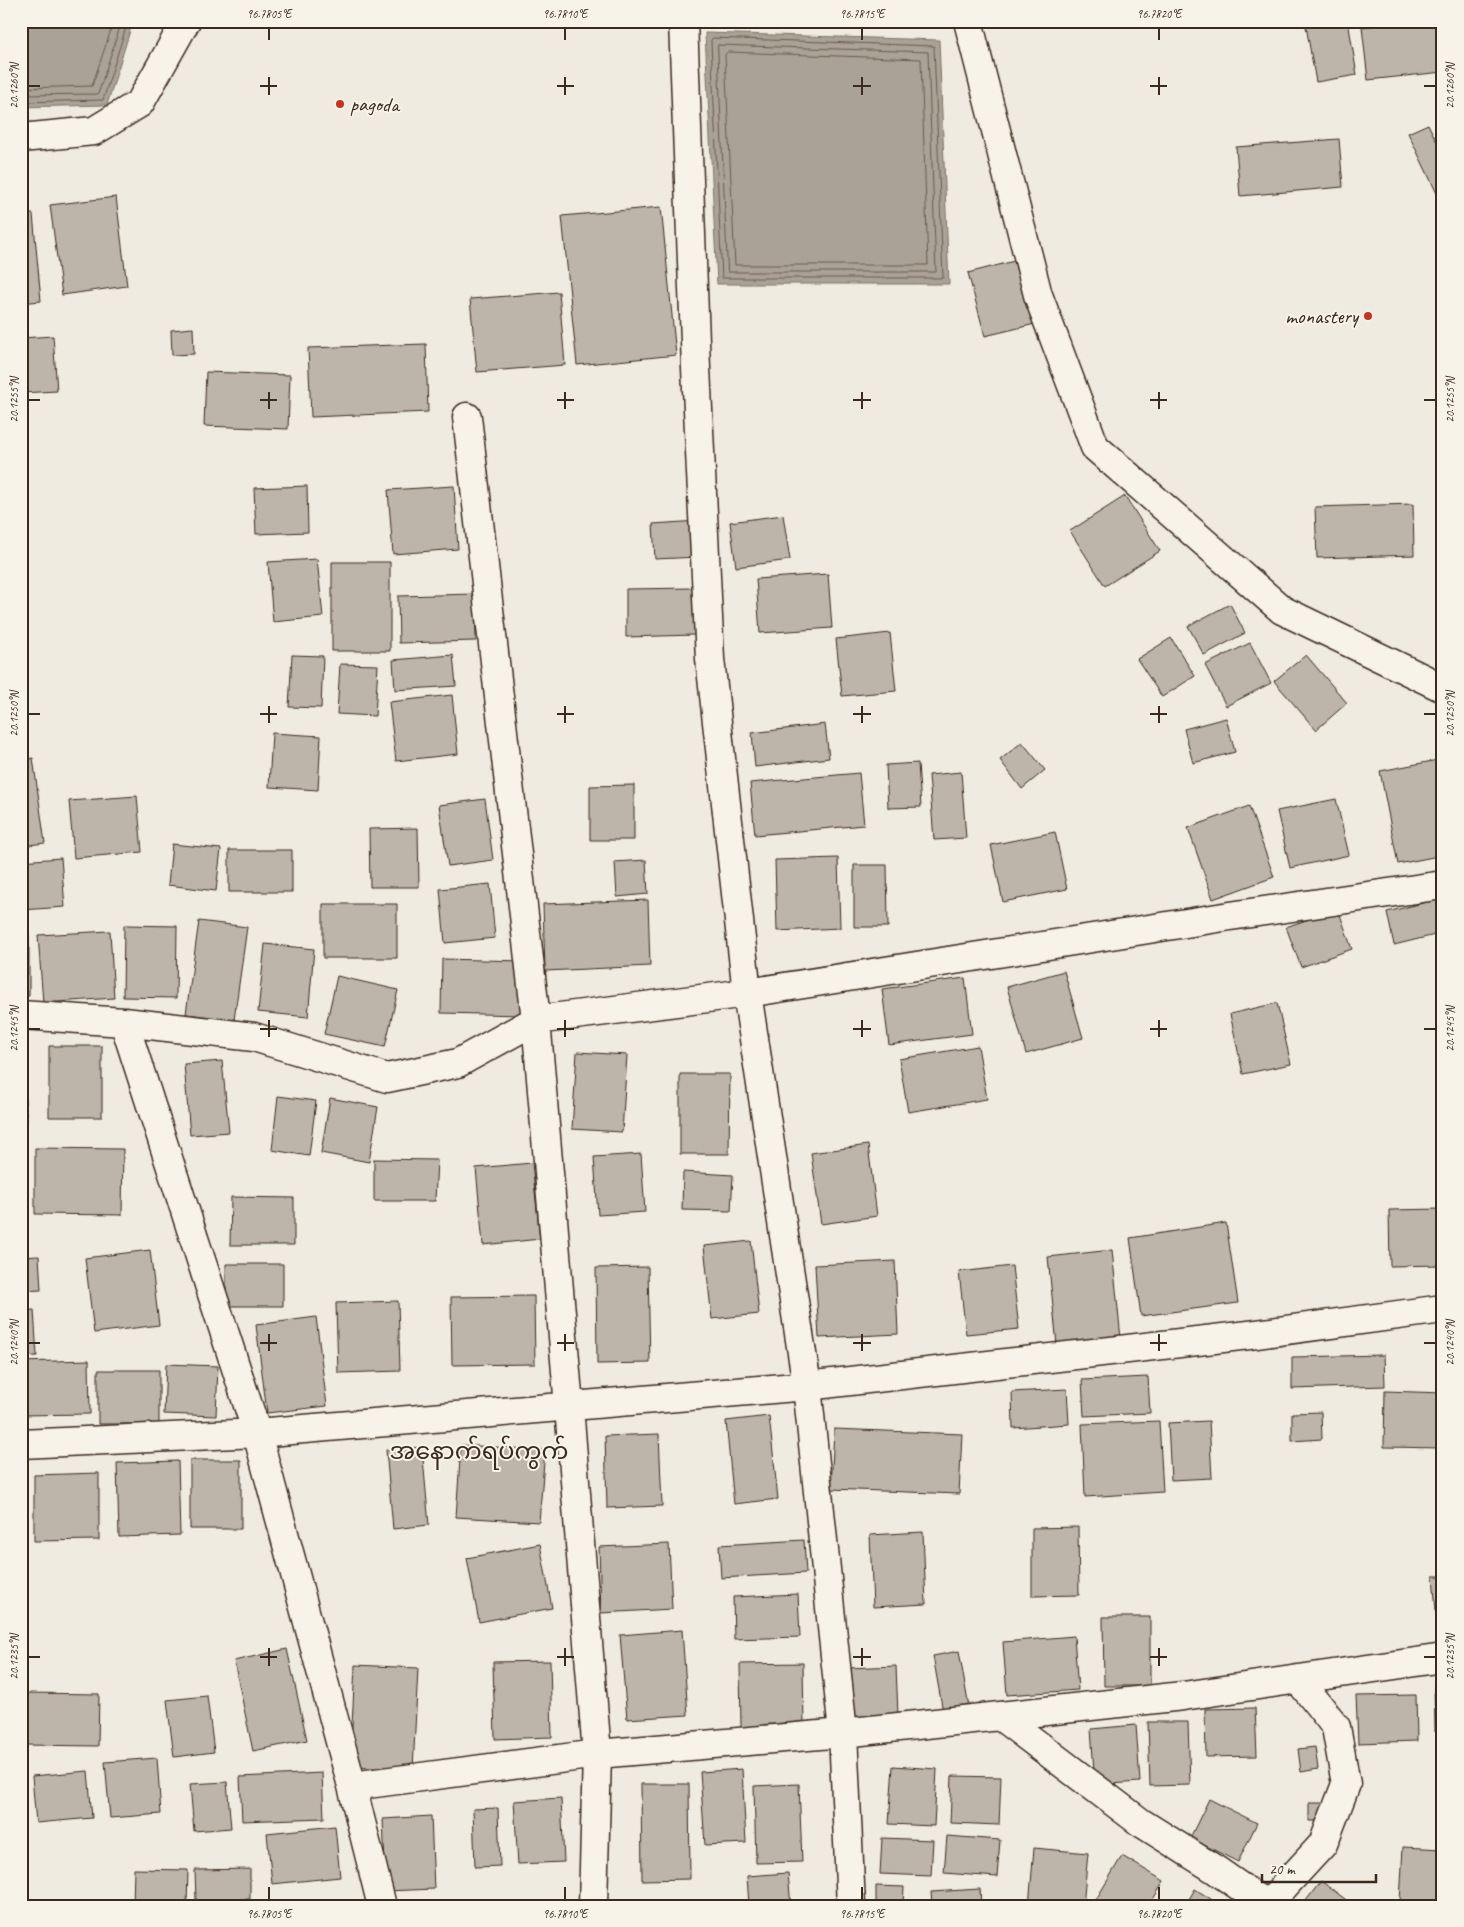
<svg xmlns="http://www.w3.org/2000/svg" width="1464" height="1927" font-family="Caveat,'Noto Sans Myanmar',sans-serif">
<rect width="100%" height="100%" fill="#efebe0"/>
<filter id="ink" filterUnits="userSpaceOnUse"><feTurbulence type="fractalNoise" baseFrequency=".02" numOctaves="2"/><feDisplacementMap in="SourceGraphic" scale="10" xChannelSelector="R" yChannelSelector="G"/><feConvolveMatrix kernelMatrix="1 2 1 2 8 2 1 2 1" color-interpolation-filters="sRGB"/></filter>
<g filter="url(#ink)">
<path fill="#aaa296" stroke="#7e7266" d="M21 21H133L107 105 21 107Z
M705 33 939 40 949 284H717Z"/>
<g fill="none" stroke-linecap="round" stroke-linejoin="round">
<path stroke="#675a4e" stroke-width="1" d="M713 38 934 46 943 278H722L711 41Z
M718 45 928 52 936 272H728Z
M728 52 921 59 928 265H735L725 55Z
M21 88 92 86 114 21
M21 95 98 94 122 21
M21 102 103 100 128 21"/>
</g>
<path fill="#bdb5aa" stroke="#3b2a1e" d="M1332 21H1348L1357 75 1316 82 1306 26Z
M1411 21H1443V72L1368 80 1362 27Z
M1428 124 1443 154V206L1408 133Z
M1339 139 1343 187 1240 196 1236 147Z
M116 197 127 286 62 295 50 205Z
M661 207 676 355 577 365 562 216Z
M33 214 41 301 21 303V215Z
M1018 260 1035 324 985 336 968 273Z
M559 292 565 365 477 372 470 299Z
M193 328 194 354 172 355 171 330Z
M53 336 57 391 21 393V338Z
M426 344 428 412 311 417 308 348Z
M206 372 290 375 288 429 204 426Z
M307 486 308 532 256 534 254 488Z
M454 486 458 549 393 554 388 490Z
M1125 496 1160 551 1105 586 1070 531Z
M1413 504 1414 555 1317 558 1315 507Z
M783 515 790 560 736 567 730 522Z
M698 521 699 557 655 559 653 524Z
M317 559 323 617 273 622 268 562Z
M332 562H390V651H332Z
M828 574 832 628 760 633 756 579Z
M694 588 695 635 626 637V589Z
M475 594 476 641 399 643 398 596Z
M1230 604 1245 633 1204 655 1188 626Z
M890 633 896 691 842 696 836 639Z
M1171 638 1195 676 1162 697 1137 659Z
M1250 643 1271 683 1226 706 1205 665Z
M292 655 323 656 321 708 289 707Z
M453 655 456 686 395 690 393 660Z
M1306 655 1347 703 1316 730 1274 681Z
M340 664 378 665 375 716 337 714Z
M452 695 458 754 396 761 389 702Z
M21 704 24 730H21Z
M1226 718 1235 752 1193 763 1184 729Z
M825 724 829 758 755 767 752 733Z
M272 733 321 736 318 790 269 787Z
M1022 742 1045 770 1022 789 1000 760Z
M33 758 45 843 21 846V760Z
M1443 759V855L1398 864 1380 771Z
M918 763 921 807 888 808 886 765Z
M961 772 966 838 934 840 929 775Z
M859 773 864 825 755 835 750 783Z
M634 785V840H590V786Z
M137 796 142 852 74 858 69 801Z
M485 799 493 860 448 866 439 805Z
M1336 799 1349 855 1290 868 1277 811Z
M1249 806 1274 877 1213 899 1188 828Z
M418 828 419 887H370L369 829Z
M1055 832 1067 889 1003 902 991 845Z
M172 844 221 849 216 891 168 885Z
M229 850H292V892H229Z
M61 858 65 907 21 910V861Z
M838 858 840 928 777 931 775 860Z
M646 860 648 894 617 897 615 862Z
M854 865H887L888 927H854Z
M490 884 495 938 445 943 440 889Z
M1443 898V933L1394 945 1387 912Z
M648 900 650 966 545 971 543 904Z
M323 904H397V958H323Z
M1338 909 1352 949 1301 967 1286 927Z
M199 921 247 927 234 1020 186 1014Z
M124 925 177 926 176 998 123 997Z
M110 931 114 998 43 1003 38 935Z
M21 935H29V996H21Z
M265 944 314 949 308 1017 258 1012Z
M442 959 523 961 522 1015 441 1013Z
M1064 971 1083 1038 1026 1054 1007 987Z
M337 976 398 990 385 1047 324 1034Z
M965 978 972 1034 889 1045 882 989Z
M1277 1003 1291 1064 1243 1074 1230 1014Z
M49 1046H102V1117H49Z
M978 1046 987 1099 908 1112 899 1059Z
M577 1052 627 1055 622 1132 572 1129Z
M21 1058 27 1122H21Z
M222 1061 229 1132 190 1135 184 1064Z
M680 1074H730L729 1154H680Z
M278 1096 316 1101 309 1156 272 1150Z
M330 1098 378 1107 369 1162 321 1153Z
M868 1145 877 1216 821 1224 811 1153Z
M35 1148 123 1149 122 1215 35 1214Z
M641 1154 645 1212 598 1215 594 1157Z
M374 1159 437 1160 435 1201H374Z
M532 1163 540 1239 483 1245 476 1168Z
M683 1172 733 1175 731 1211 682 1210Z
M231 1197 294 1198V1245H230Z
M1443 1209V1265L1390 1266 1389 1210Z
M1226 1223 1238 1303 1141 1316 1130 1238Z
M751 1241 759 1314 712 1319 704 1246Z
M150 1250 159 1325 94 1333 85 1258Z
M1112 1250 1121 1339 1057 1345 1048 1257Z
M39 1256 41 1290 21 1291V1257Z
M895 1261 898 1334 819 1338 815 1265Z
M226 1264H283V1306H226Z
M1012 1266 1019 1329 966 1334 959 1272Z
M648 1267 650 1363 597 1364 596 1268Z
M534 1296 535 1364 452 1365 451 1297Z
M398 1301 400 1371 338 1373 336 1303Z
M34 1310 37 1356 21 1357V1311Z
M316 1317 327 1406 267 1413 256 1325Z
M1384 1355 1385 1386 1292 1389V1357Z
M89 1360 90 1414 21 1415V1362Z
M166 1364 218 1366 216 1416 164 1414Z
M98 1370H159V1424H98Z
M1148 1377 1150 1413 1084 1416 1082 1380Z
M1067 1389 1069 1424 1013 1428 1012 1392Z
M1385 1391 1443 1393V1448L1384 1447Z
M1321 1412 1322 1439 1292 1441V1413Z
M769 1416 778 1499 734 1504 726 1421Z
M1159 1421 1163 1492 1085 1497 1082 1424Z
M1209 1421 1212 1478 1171 1480 1168 1423Z
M834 1429 962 1434 959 1494 831 1489Z
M659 1434 662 1506 607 1508 605 1436Z
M461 1445 545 1450 539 1522 456 1517Z
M422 1447 429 1525 393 1529 386 1450Z
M190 1460H241V1529H190Z
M178 1461 180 1535 119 1537 117 1463Z
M99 1473V1540L34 1541V1475Z
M1078 1527 1079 1595 1032 1596V1528Z
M923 1532 926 1604 873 1607 870 1535Z
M804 1540 806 1573 721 1578 719 1545Z
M540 1544 552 1608 479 1622 467 1558Z
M669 1544 672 1609 601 1613 599 1547Z
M1433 1576H1443V1635H1438Z
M798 1594 800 1637 734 1639 733 1597Z
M1103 1617H1150V1686H1104Z
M682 1630 688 1715 627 1719 620 1635Z
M1074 1636 1078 1690 1007 1695 1003 1642Z
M287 1649 307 1740 253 1751 234 1661Z
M959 1651 969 1708 943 1712 933 1656Z
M550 1661 552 1737 495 1739 493 1662Z
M803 1663 804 1726 741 1727 740 1664Z
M355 1665 418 1668 413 1770 350 1767Z
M896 1666 898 1715 851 1717 849 1668Z
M1434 1686H1443V1731L1435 1732Z
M27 1693 99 1694 98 1746 26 1745Z
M1416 1695 1417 1741 1358 1743 1356 1696Z
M207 1696 214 1752 174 1757 167 1700Z
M1255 1708 1257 1756 1206 1757 1205 1709Z
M1148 1722H1188L1190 1785 1150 1786Z
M1136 1725 1140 1782 1095 1785 1091 1729Z
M1315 1747 1318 1769 1301 1772 1298 1749Z
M157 1758 161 1814 110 1818 105 1762Z
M893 1766 937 1769 934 1826 889 1824Z
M742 1769 746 1843 705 1845 700 1772Z
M88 1771 92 1818 36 1823 32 1776Z
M322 1773 324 1818 242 1821 240 1777Z
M952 1776 1001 1777 999 1825 950 1823Z
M227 1782 231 1828 194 1831 190 1784Z
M641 1784H689L690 1879 642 1880Z
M799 1784 802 1862 756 1863 754 1786Z
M561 1798 564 1862 518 1864 514 1801Z
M1209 1799 1257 1823 1238 1862 1190 1838Z
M1309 1803H1327L1328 1821H1309Z
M498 1808 500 1866 475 1867 473 1809Z
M431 1816 434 1889 386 1891 383 1819Z
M335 1826 340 1877 272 1884 267 1833Z
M947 1836 1000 1840 997 1877 944 1873Z
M882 1838 933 1840 931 1876 880 1874Z
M1403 1847 1443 1849V1905L1400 1902Z
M1034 1848 1088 1853 1083 1906H1029Z
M1122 1856 1164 1881 1149 1906H1098L1094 1903Z
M134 1869 188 1870 187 1906H133Z
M250 1869V1899L196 1901 195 1870Z
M788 1873 791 1906H749L747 1876Z
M1321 1881 1353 1905V1906H1302Z
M876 1886 904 1887 903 1906H876Z
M980 1889 981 1906H932L931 1892Z
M1195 1889 1222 1906H1185Z"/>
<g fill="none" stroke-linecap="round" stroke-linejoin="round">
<g stroke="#3b2a1e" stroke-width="31">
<path id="street" d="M683 21 696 368 710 659 747 993 807 1386 843 1733 851 1906
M968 21 1038 295 1095 447 1282 610 1443 688
M21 138 94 131 140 103 186 21
M467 417 536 1020 569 1407 597 1754 593 1906
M21 1015 124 1022 254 1037 387 1078 458 1063 536 1020 747 993 1230 916 1443 885
M124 1022 257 1433 352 1786 382 1906
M21 1444 257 1433 807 1386 1249 1335 1443 1309
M1000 1716 1140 1822 1216 1870 1268 1906
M352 1786 597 1754 843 1733 1183 1696 1443 1658
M1266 1906 1323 1844 1346 1784 1336 1727 1298 1679"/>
</g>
<use href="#street" stroke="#f7f3e8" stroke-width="28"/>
</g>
</g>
<path fill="none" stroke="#3b2a1e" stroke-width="2" d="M269 28V40M565 28V40M862 28V40M1159 28V40M269 77V95M565 77V95M862 77V95M1159 77V95M28 86H40M260 86H277M557 86H574M853 86H871M1150 86H1167M1424 86H1436M269 392V409M565 392V409M862 392V409M1159 392V409M28 400H40M260 400H277M557 400H574M853 400H871M1150 400H1167M1424 400H1436M269 706V723M565 706V723M862 706V723M1159 706V723M28 714H40M260 714H277M557 714H574M853 714H871M1150 714H1167M1424 714H1436M269 1020V1037M565 1020V1037M862 1020V1037M1159 1020V1037M28 1029H40M260 1029H277M557 1029H574M853 1029H871M1150 1029H1167M1424 1029H1436M269 1334V1351M565 1334V1351M862 1334V1351M1159 1334V1351M28 1343H40M260 1343H277M557 1343H574M853 1343H871M1150 1343H1167M1424 1343H1436M269 1648V1666M565 1648V1666M862 1648V1666M1159 1648V1666M28 1657H40M260 1657H277M557 1657H574M853 1657H871M1150 1657H1167M1424 1657H1436M269 1887V1900M565 1887V1900M862 1887V1900M1159 1887V1900"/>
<g fill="#c8321e" stroke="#f7f3e8" stroke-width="2">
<circle cx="340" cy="104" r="5"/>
<circle cx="1368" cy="316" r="5"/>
</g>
<g text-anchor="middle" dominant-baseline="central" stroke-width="4" stroke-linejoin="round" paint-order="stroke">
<g font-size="21" fill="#3b2a1e" stroke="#f7f3e8" text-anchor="start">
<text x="350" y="104">pagoda</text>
<text x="1358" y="316" text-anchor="end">monastery</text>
</g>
<g font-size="24" fill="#3b2a1e" stroke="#f7f3e8">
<text x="479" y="1451">အနောက်ရပ်ကွက်</text>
</g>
</g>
<rect width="1464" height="1927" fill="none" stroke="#f7f3e8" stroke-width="55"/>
<path d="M1262 1874v8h114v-8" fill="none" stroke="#3b2a1e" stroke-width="2.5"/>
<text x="1269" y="1874" font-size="15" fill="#3b2a1e" stroke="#f7f3e8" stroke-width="4" paint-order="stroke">20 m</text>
<rect x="28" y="28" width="1408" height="1872" fill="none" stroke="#3b2a1e" stroke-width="2"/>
<g font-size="12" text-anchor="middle" fill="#3b2a1e">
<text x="269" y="18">96.7805°E</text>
<text x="565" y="18">96.7810°E</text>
<text x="862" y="18">96.7815°E</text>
<text x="1159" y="18">96.7820°E</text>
<text transform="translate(14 86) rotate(-90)" y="4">20.1260°N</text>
<text transform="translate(1450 86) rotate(-90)" y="4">20.1260°N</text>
<text transform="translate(14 400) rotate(-90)" y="4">20.1255°N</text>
<text transform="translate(1450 400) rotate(-90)" y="4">20.1255°N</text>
<text transform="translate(14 714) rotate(-90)" y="4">20.1250°N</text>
<text transform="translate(1450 714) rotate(-90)" y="4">20.1250°N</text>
<text transform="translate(14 1029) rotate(-90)" y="4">20.1245°N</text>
<text transform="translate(1450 1029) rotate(-90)" y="4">20.1245°N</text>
<text transform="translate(14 1343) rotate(-90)" y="4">20.1240°N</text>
<text transform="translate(1450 1343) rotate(-90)" y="4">20.1240°N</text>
<text transform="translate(14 1657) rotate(-90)" y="4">20.1235°N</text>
<text transform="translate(1450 1657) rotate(-90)" y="4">20.1235°N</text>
<text x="269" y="1918">96.7805°E</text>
<text x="565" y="1918">96.7810°E</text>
<text x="862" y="1918">96.7815°E</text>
<text x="1159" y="1918">96.7820°E</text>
</g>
</svg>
